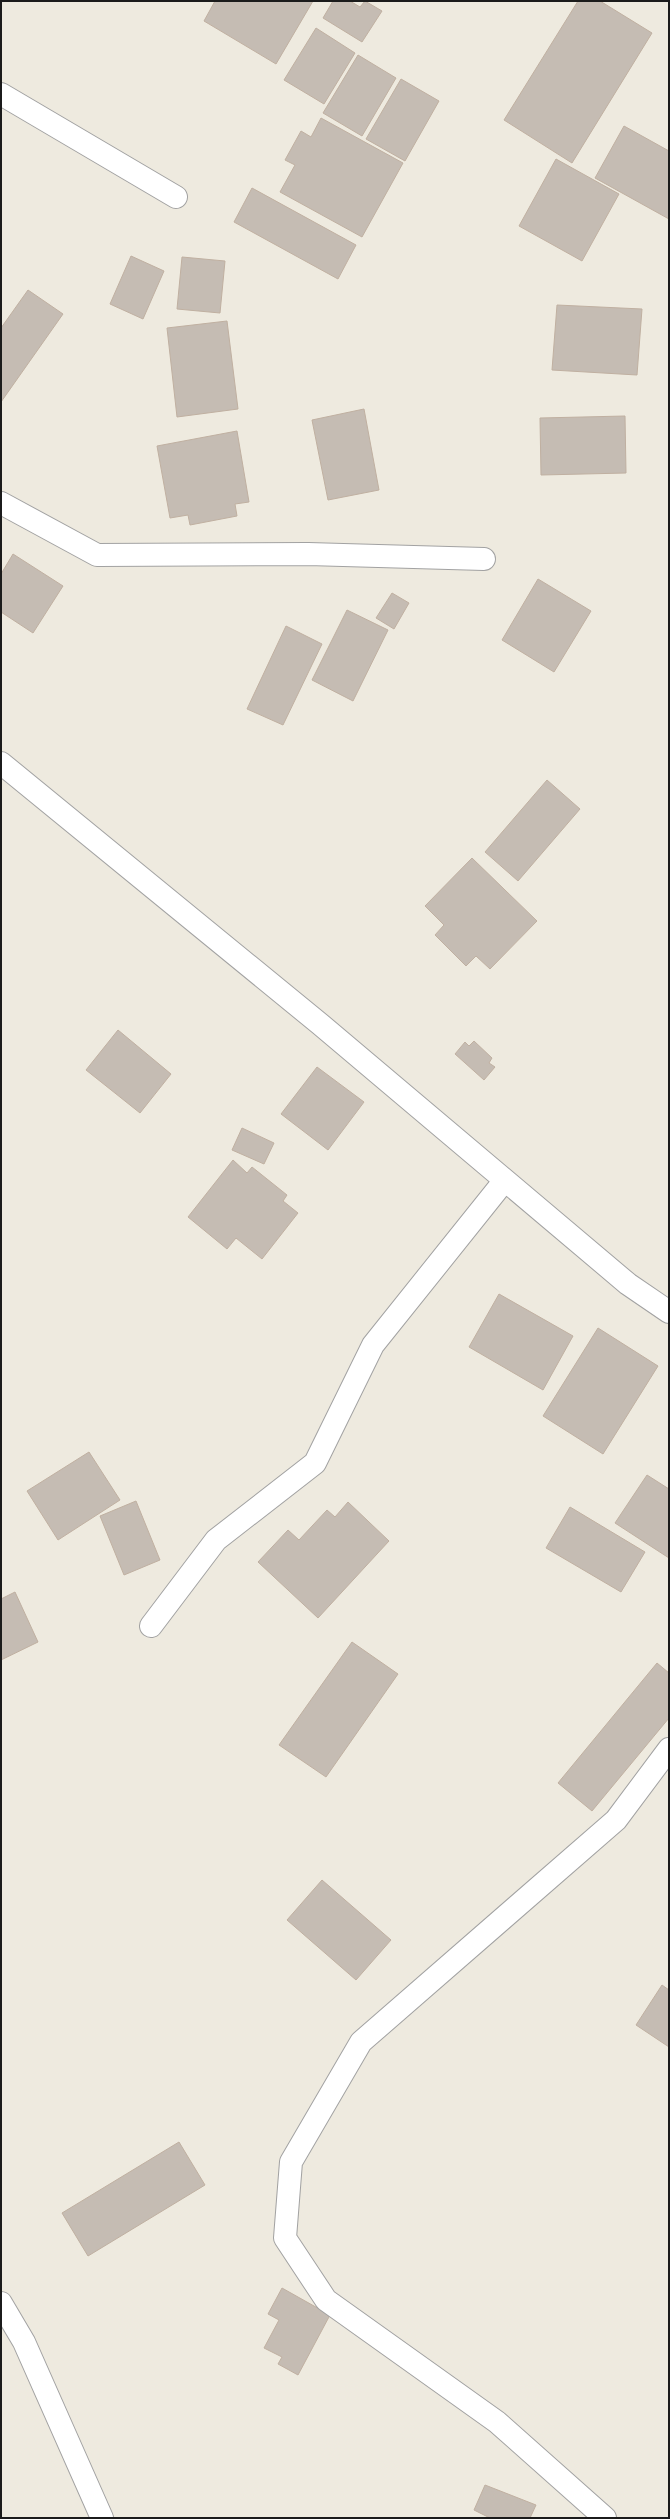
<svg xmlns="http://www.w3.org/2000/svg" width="670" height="2519" font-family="'Work Sans',sans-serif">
<rect width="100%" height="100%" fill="#eeeadf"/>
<path fill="#c5bcb3" stroke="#c0b0a1" d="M215 1H313L276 64 204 21Z
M333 1H350L360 7 365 1 382 11 362 42 323 18Z
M578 1H600L652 33 572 163 504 120Z
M316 28 355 53 324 104 284 80Z
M358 55 396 78 362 136 323 113Z
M401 79 439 101 405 161 366 139Z
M321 118 403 163 362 237 280 192 295 165 285 160 301 131 311 137Z
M624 126 669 151V219L595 178Z
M556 159 619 194 582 261 519 226Z
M252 188 356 245 338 279 234 222Z
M131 256 164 271 143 319 110 304Z
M182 257 225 261 220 313 177 309Z
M28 290 63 314 1 402V328Z
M557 305 642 309 637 375 552 370Z
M227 321 238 409 177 417 167 328Z
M364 409 379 490 328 500 312 420Z
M625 416 626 473 541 475 540 418Z
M237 431 249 502 235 504 237 516 190 525 188 515 170 518 157 446Z
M13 554 63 586 33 633 1 612V574Z
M538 579 591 611 554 672 502 640Z
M392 593 409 603 394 629 376 618Z
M347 610 388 630 353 701 312 680Z
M286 626 322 644 283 725 247 709Z
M547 780 580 809 518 881 485 852Z
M472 858 537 921 490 969 476 956 466 966 435 935 444 925 425 906Z
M118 1030 171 1074 140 1113 86 1070Z
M474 1041 492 1058 489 1063 495 1067 484 1080 455 1054 465 1042 469 1046Z
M317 1067 364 1102 328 1150 281 1114Z
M242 1128 274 1143 264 1164 232 1150Z
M233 1160 247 1173 252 1167 287 1195 283 1201 298 1213 262 1259 236 1238 227 1249 188 1217Z
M499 1294 573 1336 543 1390 469 1347Z
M598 1328 658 1366 603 1454 543 1416Z
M89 1452 120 1500 58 1540 27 1491Z
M647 1475 669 1489V1558L615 1523Z
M136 1501 160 1560 124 1575 100 1516Z
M348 1502 389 1541 318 1618 258 1562 288 1530 299 1540 327 1510 335 1517Z
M570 1507 645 1552 621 1592 546 1548Z
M15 1592 38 1642 1 1660V1599Z
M352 1642 398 1674 326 1777 279 1745Z
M657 1663 669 1673V1718L592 1811 558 1783Z
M322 1880 391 1940 356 1980 287 1920Z
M662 1985 669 1990V2047L636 2025Z
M179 2142 205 2185 88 2256 62 2213Z
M282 2288 330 2315 298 2375 278 2364 282 2357 264 2348 279 2320 268 2314Z
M485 2485 536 2505 530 2518H490L474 2510Z"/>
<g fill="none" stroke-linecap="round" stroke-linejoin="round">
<g stroke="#a2a2a2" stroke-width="24">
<path id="minor" d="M1 94 176 197
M1 503 97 555 308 554 484 559
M1 763 320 1024 628 1284 669 1312
M151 1626 216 1540 315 1463 373 1345 505 1180
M1 2303 24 2342 102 2518
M605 2518 497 2422 326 2300 285 2238 291 2162 361 2042 616 1820 669 1749"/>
</g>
<use href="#minor" stroke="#fff" stroke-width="22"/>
</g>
<rect width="670" height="2519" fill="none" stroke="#1b1b1b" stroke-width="4"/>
</svg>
